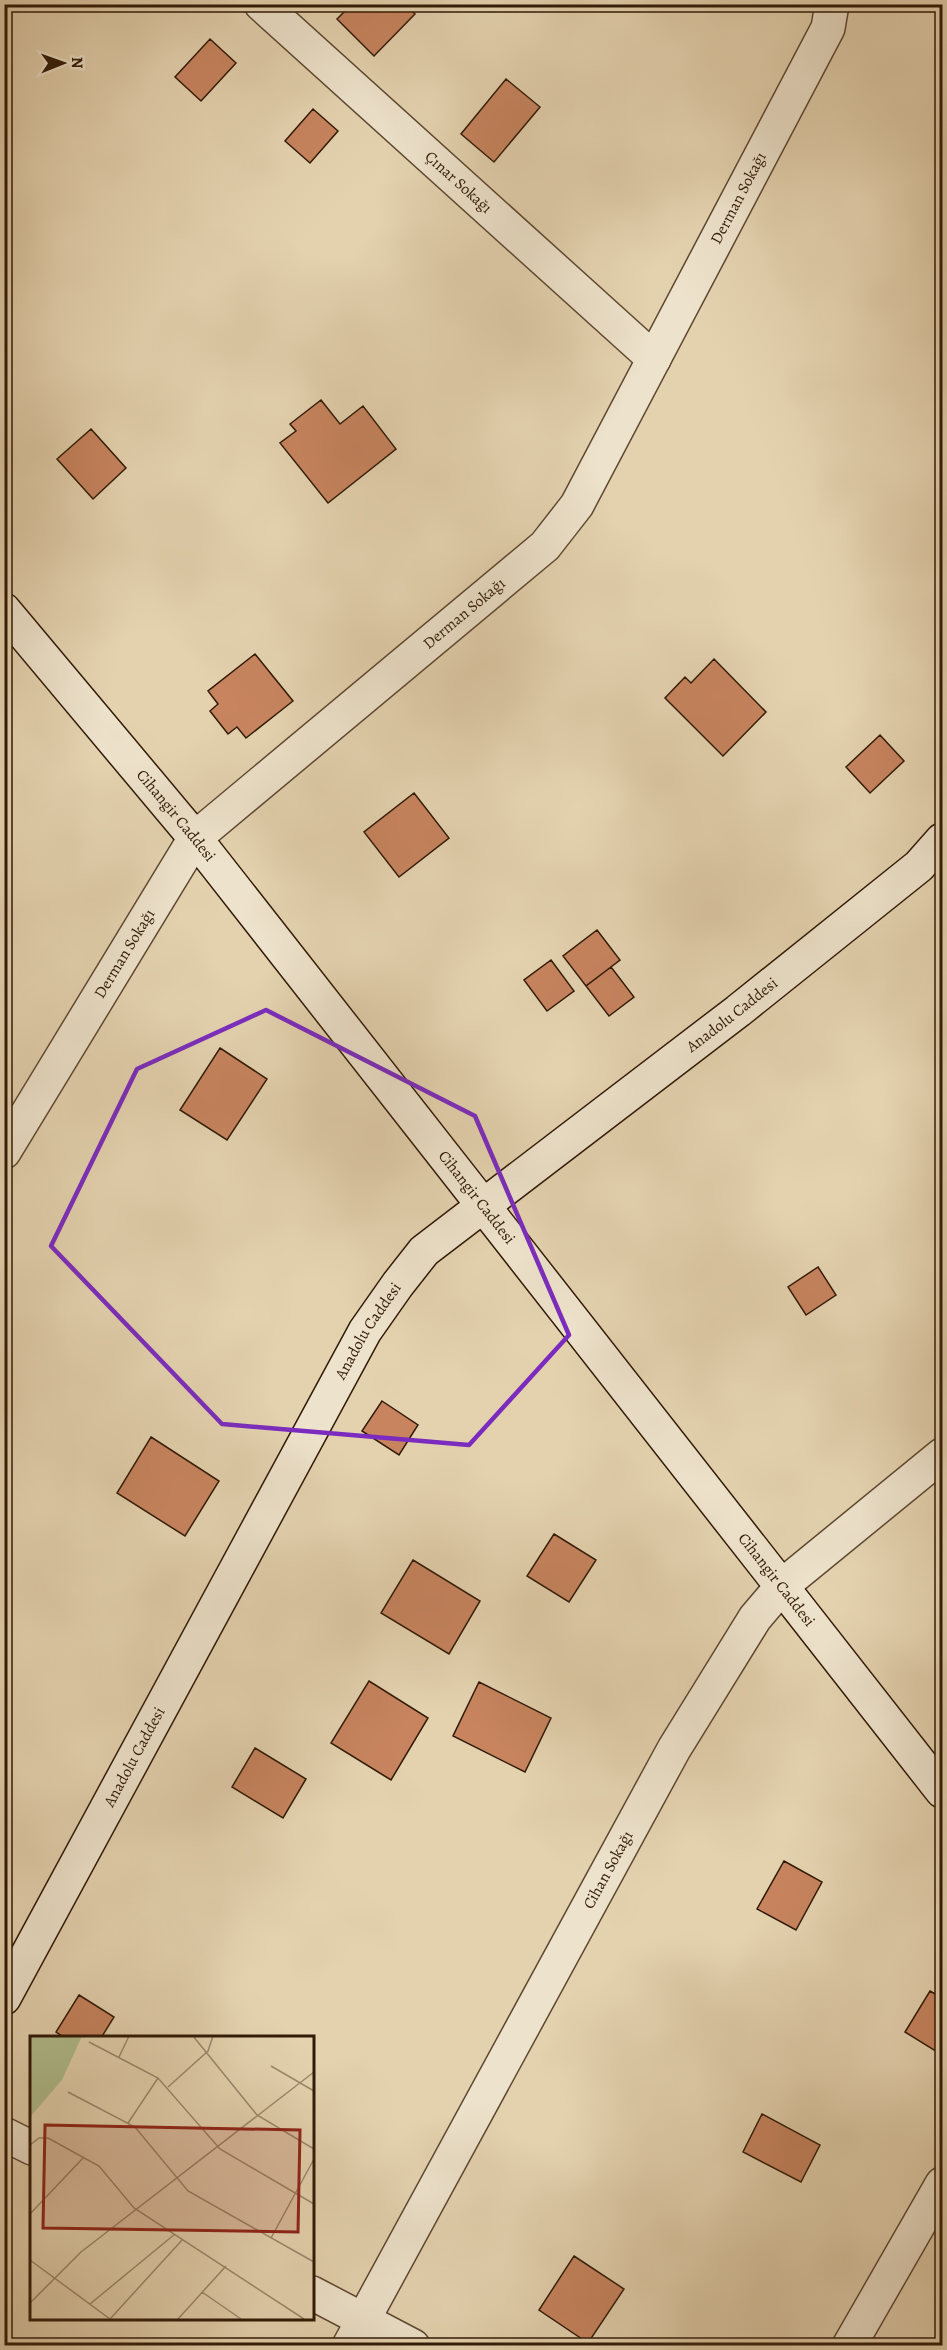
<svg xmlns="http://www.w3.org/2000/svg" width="947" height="2350" font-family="Alegreya,serif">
<rect width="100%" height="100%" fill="#e4d2af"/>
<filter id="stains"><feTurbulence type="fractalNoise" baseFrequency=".00333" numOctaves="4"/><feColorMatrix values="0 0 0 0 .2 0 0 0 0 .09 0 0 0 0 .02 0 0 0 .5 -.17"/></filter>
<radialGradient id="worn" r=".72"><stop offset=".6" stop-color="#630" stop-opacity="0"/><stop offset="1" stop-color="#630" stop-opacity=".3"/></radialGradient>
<path fill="#c7845f" stroke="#311a07" stroke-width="1.5" d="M352 4H405L415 14 374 56 337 19Z
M210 39 236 63 201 101 175 77Z
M506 79 540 107 494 162 461 134Z
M313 109 338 131 310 163 285 141Z
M321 400 340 424 363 406 396 449 328 503 280 443 296 431 290 424Z
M91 429 126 468 93 499 57 459Z
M255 654 293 701 246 738 237 727 228 734 210 711 218 704 208 691Z
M714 659 766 712 723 756 665 698 685 677 691 683Z
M880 735 904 761 870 793 846 767Z
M414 793 449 838 399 877 364 832Z
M597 930 620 960 586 986 563 956Z
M551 960 574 991 547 1011 524 980Z
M611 967 634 997 609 1016 586 986Z
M220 1048 267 1079 227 1140 180 1110Z
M818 1267 836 1295 806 1315 788 1287Z
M382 1401 418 1425 399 1455 362 1431Z
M151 1437 219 1481 185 1536 117 1493Z
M554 1534 596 1560 569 1602 527 1576Z
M413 1560 480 1601 449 1654 381 1613Z
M369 1681 428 1718 391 1780 331 1743Z
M479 1682 551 1718 525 1772 453 1736Z
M255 1748 306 1779 283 1818 232 1787Z
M784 1861 822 1882 796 1930 757 1909Z
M930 1991 942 1998V2055L905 2032Z
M79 1995 114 2017 101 2038H65L56 2032Z
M762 2114 820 2145 801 2182 743 2152Z
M574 2256 624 2289 588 2343 539 2310Z"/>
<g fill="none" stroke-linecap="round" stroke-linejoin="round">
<g stroke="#5e4831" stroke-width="36">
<g id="street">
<path id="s1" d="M261 4 654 359"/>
<path id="s2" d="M4 1152 195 838 545 546 577 505 828 28 832 4"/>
<path d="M4 2134 32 2148"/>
<path d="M312 2293 413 2346"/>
<path id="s3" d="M349 2346 674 1749 755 1618 783 1585 942 1455"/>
<path d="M849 2346 942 2184"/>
</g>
</g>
<g stroke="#311a07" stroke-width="36">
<g id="secondary">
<path id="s4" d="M4 610 195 838 942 1791"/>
<path id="s5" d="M4 1998 365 1331 398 1284 424 1251 738 1011 919 866 942 840"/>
</g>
</g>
<use href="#street" stroke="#ede2cb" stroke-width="33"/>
<use href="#secondary" stroke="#ede2cb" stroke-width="33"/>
</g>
<path fill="none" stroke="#7b2cbf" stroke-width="4.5" stroke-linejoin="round" d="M266 1010 475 1116 569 1335 469 1445 222 1424 51 1246 137 1069Z"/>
<g text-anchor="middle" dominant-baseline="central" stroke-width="4.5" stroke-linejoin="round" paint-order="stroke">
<g font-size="16" fill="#311a07" stroke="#ede2cb">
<text stroke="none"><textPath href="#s1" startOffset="266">Çınar Sokağı</textPath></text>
<text stroke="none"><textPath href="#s2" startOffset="1222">Derman Sokağı</textPath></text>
<text stroke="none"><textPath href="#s2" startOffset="718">Derman Sokağı</textPath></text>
<text stroke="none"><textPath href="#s4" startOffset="268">Cihangir Caddesi</textPath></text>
<text stroke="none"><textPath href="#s2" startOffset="232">Derman Sokağı</textPath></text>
<text stroke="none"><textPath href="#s5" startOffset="1246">Anadolu Caddesi</textPath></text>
<text stroke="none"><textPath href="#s4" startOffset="754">Cihangir Caddesi</textPath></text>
<text stroke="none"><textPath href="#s5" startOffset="760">Anadolu Caddesi</textPath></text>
<text stroke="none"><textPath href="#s4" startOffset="1240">Cihangir Caddesi</textPath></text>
<text stroke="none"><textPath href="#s5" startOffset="274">Anadolu Caddesi</textPath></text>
<text stroke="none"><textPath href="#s3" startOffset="542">Cihan Sokağı</textPath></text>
</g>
</g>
<g transform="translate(30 2036)">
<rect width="284" height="284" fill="#e4d2af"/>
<path d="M0 0H52L32 44 0 81Z" fill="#b0bd8d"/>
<path fill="none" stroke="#9c886c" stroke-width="1.5" d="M163 0 227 79 284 113M59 6 128 42 190 113 284 168M89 21 99 0M241 30 284 55M138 51 178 15 183 0M38 56 105 91 158 155 284 226M98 87 128 42M0 109 9 102H18L69 130 104 172 274 283M0 178 53 122M241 202 284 123M0 224 80 283 153 203M172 256 211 283M0 267 51 216 284 36M60 268 145 198M148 283 196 230"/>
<path fill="#8f2418" fill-opacity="0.15" stroke="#8f2418" stroke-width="3" d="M15 89 270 94 268 196 13 192Z"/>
<rect width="284" height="284" fill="none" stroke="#311a07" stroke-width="3"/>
</g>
<rect width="947" height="2350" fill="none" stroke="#e4d2af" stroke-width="24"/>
<rect x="6" y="6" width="935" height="2338" fill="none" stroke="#311a07" stroke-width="3"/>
<rect x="12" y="12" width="923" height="2326" fill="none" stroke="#311a07" stroke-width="1.5"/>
<g transform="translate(63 63) rotate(89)" stroke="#ede2cb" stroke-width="4.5" paint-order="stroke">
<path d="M0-4.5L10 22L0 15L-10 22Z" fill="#311a07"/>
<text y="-9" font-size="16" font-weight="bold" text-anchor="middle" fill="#311a07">N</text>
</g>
<rect width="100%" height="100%" filter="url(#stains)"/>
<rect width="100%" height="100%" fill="url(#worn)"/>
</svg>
